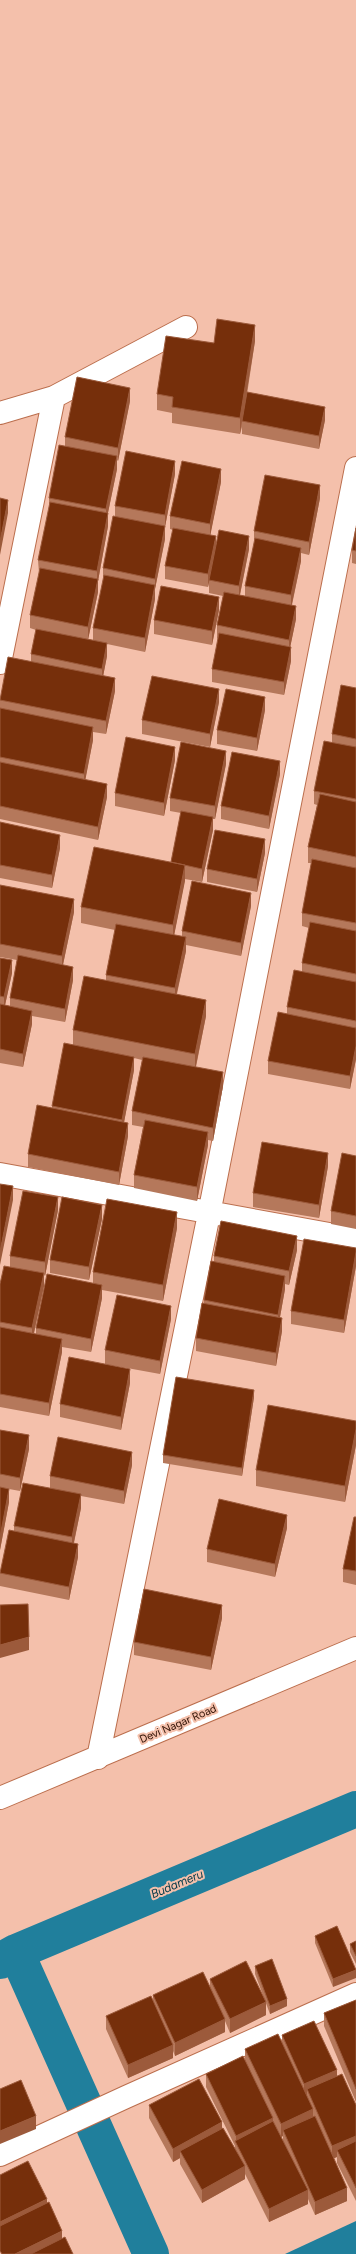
<svg xmlns="http://www.w3.org/2000/svg" width="356" height="2254" font-family="Figtree,sans-serif">
<rect width="100%" height="100%" fill="#f4c0ab"/>
<path fill="#207f9c" d="M356 2221V2254H285Z"/>
<g fill="none" stroke-linecap="round" stroke-linejoin="round">
<path stroke="#207f9c" stroke-width="36" d="M16 1952 151 2254
M0 1961 16 1952 356 1809"/>
<g stroke="#bb6e4d" stroke-width="24">
<path id="minor" d="M0 413 54 397 186 327
M0 663 54 397
M0 1174 356 1239
M98 1758 209 1214 356 468
M0 1798 356 1648
M0 2155 126 2097 356 1994"/>
</g>
<use href="#minor" stroke="#fff" stroke-width="22"/>
</g>
<path fill="#b5785b" fill-rule="evenodd" d="M255 341 246 401 325 420 319 449 242 434V427L240 434 172 423V413L157 410V394L214 343Z
M130 401 118 461 117 460V469L108 513V526L98 581V592L88 639 93 640V628L103 581V568L115 516V506L175 474 165 527V539L155 589V599L145 652 107 644V656L103 676 115 691 106 734 93 732V740L85 780 107 797 98 840 0 819V698L31 662V654L36 630 30 628V615L39 573 38 560 49 509V498L65 446V437Z
M221 482 210 535 216 547 249 549 240 595 245 596V586L254 544V531L320 498 309 555 301 553V561L292 605 296 619 290 647 291 661 284 695 212 682V669L218 639 217 638V625L223 596 209 593V582L208 587 165 579V566L173 530 170 529V516Z
M356 528V564L352 563V550Z
M219 610 212 645 154 634V620Z
M356 688V1059L350 1089 268 1074V1061L287 1014V1007L302 971V963L309 928 302 926V913L312 863H308V847L317 805 314 804V791L332 742V734Z
M219 702 210 747 142 734V720Z
M265 710 257 751 217 744V730Z
M175 760 164 816 115 806V793Z
M226 764 215 819H213V830L202 882 185 879 174 935 182 937V931L251 906 241 956 186 945V951L177 994 206 1016 196 1067 223 1086 213 1141 208 1140V1145L197 1201 134 1188V1175L143 1127 132 1125V1111L142 1060 134 1058V1070L124 1122 128 1136 119 1185 28 1167V1154L52 1108V1106L73 1045V1030L106 980V975L115 930 81 923V907L171 862 181 813 170 811V798Z
M280 774 269 829 221 819V806Z
M0 822 60 848 52 888 0 878Z
M265 853 257 892 207 882V869Z
M0 885 74 912 63 965 73 980 65 1022 32 1016V1024L23 1067 0 1063V958L12 973 5 1005 10 1006V998L17 960 0 957Z
M356 1156V1229L331 1224V1211Z
M328 1166 319 1218 253 1207V1193Z
M58 1210 45 1276 44 1275V1286L34 1334H36V1328L93 1283V1272L177 1228 163 1301 102 1290V1298L91 1352 62 1347V1352L49 1416 0 1407V1284L10 1267V1256Z
M102 1219 89 1280 50 1273V1260Z
M356 1248V1266L344 1333 291 1324V1311Z
M297 1250 289 1285 285 1284V1289L280 1317 282 1331 276 1366 196 1351V1338L204 1303V1300L214 1262V1256Z
M171 1319 160 1374 105 1364V1350Z
M130 1383 121 1430 60 1417V1404Z
M254 1397 242 1476 163 1463V1455Z
M356 1421V1445L345 1502 256 1486V1470Z
M0 1430 29 1449 20 1491 9 1489V1502L0 1550Z
M132 1465 124 1504 81 1496V1508L74 1543 78 1557 69 1600 0 1586V1573L14 1532V1526L50 1488V1476Z
M356 1517V1585L343 1582V1569Z
M287 1528 275 1577 207 1562V1549Z
M222 1618 211 1670 134 1655V1642Z
M337 1926 333 1987 315 1943V1936Z
M356 1941V1964L350 1952V1944Z
M255 1966 287 2006 270 2014 255 1974Z
M210 1979 266 2015 230 2033 225 2021V2032L175 2056 173 2051V2058L128 2078 106 2029V2016L153 2001V1995L210 1988Z
M356 2000V2102L324 2026V2013Z
M282 2035 337 2076 356 2105V2201L337 2163V2157L334 2158 347 2201 315 2215 308 2199V2204L269 2222 245 2174V2179L202 2203 180 2164V2158L173 2162 149 2118V2105L222 2128 235 2148V2146L206 2087V2074L245 2060V2049L282 2043ZM273 2121 281 2137 283 2136V2141L273 2122Z"/>
<path fill="#9c5a3b" d="M255 325V341L242 421 240 434V418Z
M130 388V401L118 461V448Z
M325 407V420L319 449V436Z
M117 456V469L106 522V509Z
M175 461V474L165 527V539L155 589V599L145 652V638L155 588V579L165 528V515Z
M221 469V482L210 537V524Z
M320 485V498L309 555V542Z
M8 500V513L0 555V542Z
M108 513V526L98 581V592L88 640V627L97 583V571Z
M216 536V549L208 587V574Z
M249 536V549L239 599V586Z
M301 548V561L291 608V595Z
M219 597V610L212 645V631Z
M296 606V619L289 653V640Z
M107 643V656L102 682V669Z
M291 647V661L284 695V682Z
M115 678V691L106 734V721Z
M219 689V702L210 747V734Z
M265 697V710L257 751V738Z
M93 727V740L84 787V774Z
M175 747V760L164 816V803Z
M226 751V764L215 819V806Z
M280 761V774L269 829V816Z
M107 784V797L98 840V827Z
M213 817V830L202 882V869Z
M60 835V848L52 888V875Z
M265 839V853L257 892V879Z
M185 865V881L173 941V925Z
M251 893V906L241 956V943Z
M74 899V912L62 969V956Z
M186 937V951L175 1001V988Z
M12 960V973L4 1010V997Z
M73 967V980L65 1022V1009Z
M206 1000V1016L195 1070V1054Z
M32 1011V1024L23 1067V1054Z
M356 1046V1059L350 1089V1076Z
M134 1057V1070L122 1133V1120Z
M223 1072V1086L213 1141V1128Z
M128 1123V1136L119 1185V1172Z
M208 1132V1145L197 1201V1187Z
M328 1153V1166L319 1218V1205Z
M13 1186V1200L0 1265V1252Z
M58 1197V1210L45 1276V1262Z
M102 1205V1219L89 1280V1267Z
M177 1212V1228L163 1301V1285Z
M297 1236V1250L289 1285V1271Z
M356 1252V1266L344 1333V1320Z
M44 1273V1286L32 1341V1328Z
M285 1276V1289L278 1328V1315Z
M102 1285V1298L91 1352V1339Z
M171 1306V1319L160 1374V1361Z
M282 1318V1331L276 1366V1353Z
M62 1339V1352L49 1416V1403Z
M130 1369V1383L121 1430V1417Z
M254 1390V1397L242 1476V1468Z
M356 1429V1445L345 1502V1486Z
M29 1435V1449L20 1491V1478Z
M132 1452V1465L124 1504V1491Z
M9 1489V1502L0 1550V1537Z
M81 1494V1508L72 1551V1537Z
M287 1515V1528L275 1577V1564Z
M78 1544V1557L69 1600V1587Z
M222 1605V1618L211 1670V1657Z
M29 1637V1650L0 1658V1645Z
M356 1970V1978L333 1987V1979Z
M287 1999V2006L270 2014V2006Z
M266 2002V2015L230 2033V2019Z
M225 2019V2032L175 2056V2043Z
M173 2045V2058L128 2078V2065Z
M337 2070V2083L307 2089V2096L304 2098V2084Z
M313 2109V2122L283 2130V2136L281 2137V2124Z
M36 2116V2129L0 2144V2131Z
M273 2118V2131L236 2143V2136Z
M222 2122V2136L180 2151V2158L173 2162V2149Z
M356 2136V2149L337 2150V2157L332 2159V2146Z
M245 2166V2179L202 2203V2190Z
M347 2188V2201L315 2215V2202Z
M308 2190V2204L269 2222V2209Z
M47 2199V2212L0 2235V2222Z
M62 2231V2244L42 2254H15Z"/>
<path fill="#762f0b" stroke="#9c5a3b" d="M217 319 255 325 240 418 172 407 173 397 157 394 166 336 214 343Z
M77 377 130 388 118 448 65 437Z
M247 392 325 407 319 436 242 421Z
M59 445 117 456 106 509 49 498Z
M126 451 175 461 165 515 115 506Z
M182 461 221 469 210 524 170 516Z
M265 475 320 485 309 542 254 531Z
M0 498 8 500 0 542Z
M50 502 108 513 97 571 38 560Z
M113 516 165 526 155 579 103 568Z
M173 528 216 536 208 574 165 566Z
M356 528V551L352 550Z
M219 530 249 536 239 586 209 580Z
M255 538 301 548 291 595 245 586Z
M40 568 98 579 88 627 30 615Z
M104 575 155 585 145 638 93 628Z
M161 586 219 597 212 631 154 620Z
M224 592 296 606 289 640 217 625Z
M36 629 107 643 102 669 31 654Z
M219 633 291 647 284 682 212 669Z
M8 657 115 678 106 721 0 700Z
M152 676 219 689 210 734 142 720Z
M341 685 356 688V739L332 734Z
M226 689 265 697 257 738 217 730Z
M0 708 93 727 84 774 0 757Z
M126 737 175 747 164 803 115 793Z
M324 741 356 747V799L314 791Z
M181 742 226 751 215 806 170 798Z
M232 752 280 761 269 816 221 806Z
M0 762 107 784 98 827 0 806Z
M320 794 356 802V857L308 847Z
M181 811 213 817 202 869 171 862Z
M0 822 60 835 52 875 0 865Z
M215 830 265 839 257 879 207 869Z
M94 847 185 865 173 925 81 907Z
M312 859 356 868V923L302 913Z
M192 881 251 893 241 943 182 931Z
M0 885 74 899 62 956 0 944Z
M310 922 356 931V974L302 963Z
M116 924 186 937 175 988 106 975Z
M18 955 73 967 65 1009 10 998Z
M0 958 12 960 4 997 0 996Z
M294 970 356 982V1021L287 1007Z
M84 976 206 1000 195 1054 73 1030Z
M0 1004 32 1011 23 1054 0 1049Z
M278 1012 356 1028V1046L350 1076 268 1061Z
M64 1043 134 1057 122 1120 52 1106Z
M143 1057 223 1072 213 1128 132 1111Z
M37 1105 128 1123 119 1172 28 1154Z
M145 1120 208 1132 197 1187 134 1175Z
M262 1142 328 1153 319 1205 253 1193Z
M342 1153 356 1156V1216L331 1211Z
M0 1184 13 1186 0 1252Z
M23 1191 58 1197 45 1262 10 1256Z
M62 1197 102 1205 89 1267 50 1260Z
M107 1199 177 1212 163 1285 93 1272Z
M221 1221 297 1236 289 1271 214 1256Z
M304 1239 356 1248V1252L344 1320 291 1311Z
M211 1261 285 1276 278 1315 204 1300Z
M4 1266 44 1273 32 1328 0 1322V1284Z
M47 1274 102 1285 91 1339 36 1328Z
M117 1295 171 1306 160 1361 105 1350Z
M202 1303 282 1318 276 1353 196 1338Z
M0 1327 62 1339 49 1403 0 1394Z
M69 1357 130 1369 121 1417 60 1404Z
M176 1377 254 1390 242 1468 163 1455Z
M268 1405 356 1421V1429L345 1486 256 1470Z
M0 1430 29 1435 20 1478 0 1474Z
M58 1437 132 1452 124 1491 50 1476Z
M23 1483 81 1494 72 1537 14 1526Z
M0 1487 9 1489 0 1537Z
M219 1499 287 1515 275 1564 207 1549Z
M354 1517H356V1571L343 1569Z
M9 1530 78 1544 69 1587 0 1573Z
M144 1589 222 1605 211 1657 134 1642Z
M28 1604 29 1637 0 1645V1605Z
M337 1926 356 1970 333 1979 315 1936Z
M356 1941V1956L350 1944Z
M272 1959 287 1999 270 2006 255 1966Z
M246 1961 266 2002 230 2019 210 1979Z
M203 1972 225 2019 175 2043 153 1995Z
M151 1996 173 2045 128 2065 106 2016Z
M356 2000V2089L324 2013Z
M314 2021 337 2070 304 2084 282 2035Z
M278 2034 313 2109 281 2124 245 2049Z
M243 2056 273 2118 236 2136 206 2074Z
M342 2074 356 2105V2136L332 2146 307 2089Z
M199 2079 222 2122 173 2149 149 2105Z
M21 2080 36 2116 0 2131V2089Z
M315 2116 347 2188 315 2202 283 2130Z
M273 2121 308 2190 269 2209 235 2141Z
M223 2128 245 2166 202 2190 180 2151Z
M356 2141V2188L337 2150Z
M28 2161 47 2199 0 2222V2175Z
M49 2202 62 2231 15 2254H2L0 2251V2226Z
M65 2237 73 2254H31Z"/>
<g text-anchor="middle" dominant-baseline="central" stroke-width="4" stroke-linejoin="round" paint-order="stroke">
<g font-size="11" fill="#311205" stroke="#f4c0ab">
<text transform="translate(178 1724) rotate(-23)">Devi Nagar Road</text>
</g>
<g font-size="12" font-style="italic" fill="#003848" stroke="#f4c0ab">
<text transform="translate(177 1884) rotate(-23)">Budameru</text>
</g>
</g>
</svg>
